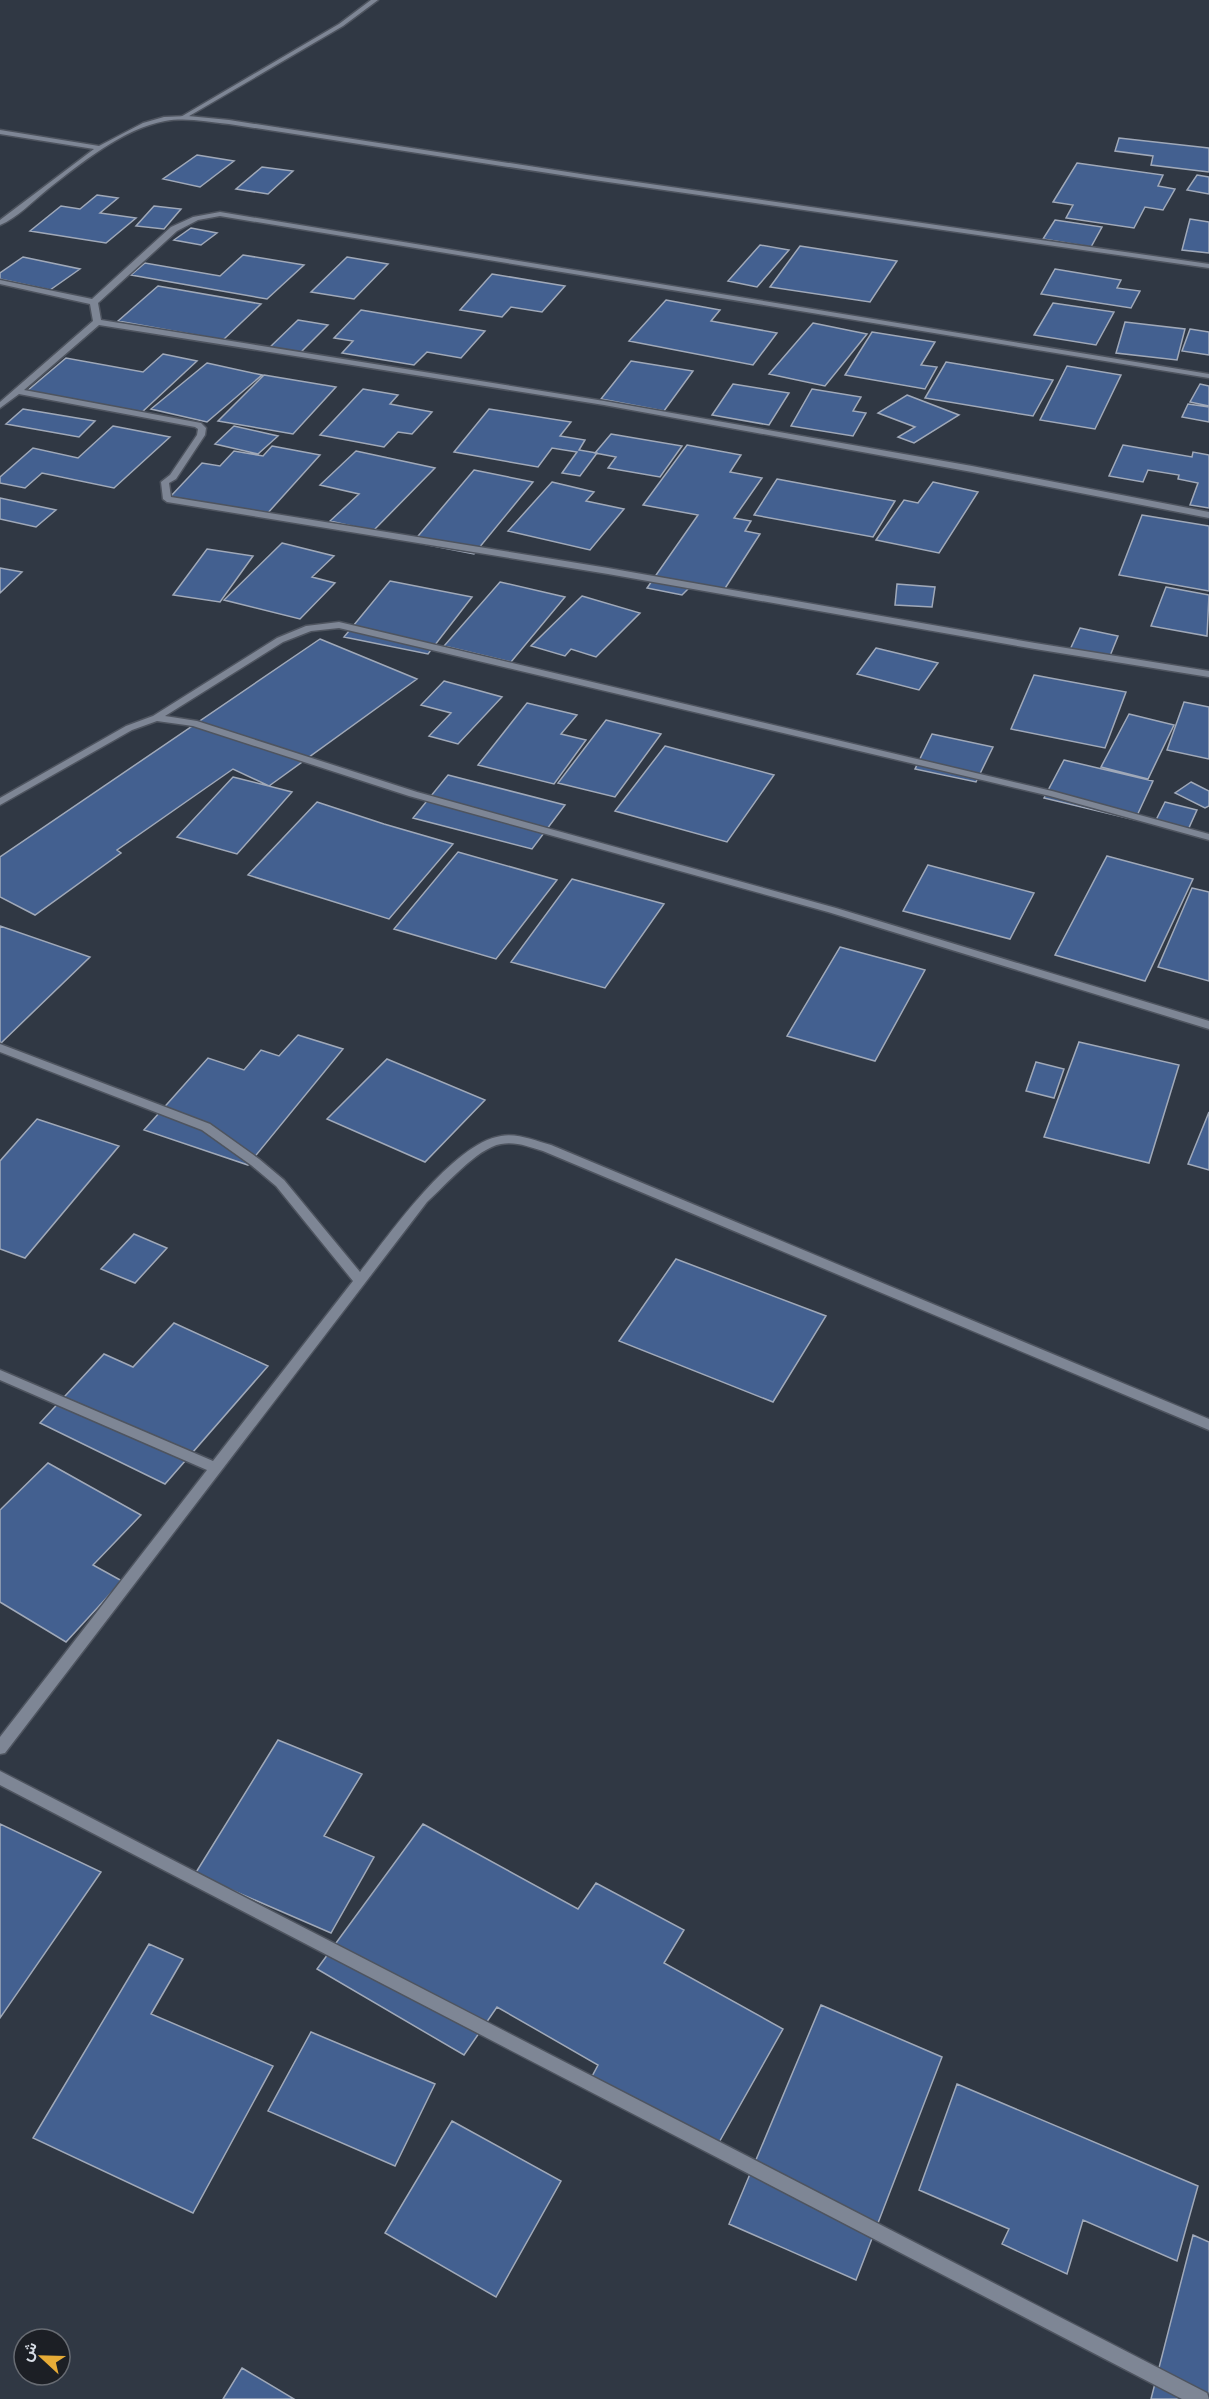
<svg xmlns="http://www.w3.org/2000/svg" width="1209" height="2399" font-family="Signika,Vazirmatn,sans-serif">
<rect width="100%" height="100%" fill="#303844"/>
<path fill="#436090" stroke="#a0a9b9" stroke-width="1.5" d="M1119 138 1209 148V172L1151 165 1153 156 1115 151Z
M197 155 234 161 200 187 163 179Z
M1077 163 1163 175 1158 186 1175 189 1163 210 1145 207 1134 228 1066 218 1073 205 1053 202Z
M262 167 293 171 268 194 236 189Z
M1197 175 1209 177V194L1187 190Z
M97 195 118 198 100 213 136 218 106 243 30 231 61 206 80 209Z
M154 206 181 209 164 229 136 226Z
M1190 219 1209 222V253L1182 250Z
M1055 220 1102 227 1091 247 1043 239Z
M191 228 217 233 201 245 174 240Z
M760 245 789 250 757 287 728 281Z
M800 246 897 261 870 302 770 287Z
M243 255 304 265 267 299 131 275 145 263 220 276Z
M23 257 80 269 50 290 0 279V273Z
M347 257 388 264 354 299 311 292Z
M1055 269 1121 280 1117 288 1140 291 1131 308 1041 294Z
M492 274 565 286 542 312 511 307 502 317 460 310Z
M158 286 261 304 223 340 118 321Z
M666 300 720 310 711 321 777 333 753 365 629 341Z
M1053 303 1114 312 1096 345 1034 335Z
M361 310 485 331 461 358 427 352 414 365 342 353 353 341 334 338Z
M298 320 328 325 299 354 268 349Z
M1125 322 1185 329 1177 360 1116 353Z
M813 323 867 334 825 386 769 374Z
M1190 329 1209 332V355L1182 351Z
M872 332 935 342 921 365 937 367 925 389 845 375Z
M163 354 197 361 141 413 27 391 66 358 143 372Z
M631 361 693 371 664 411 601 399Z
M946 362 1053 380 1033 416 925 398Z
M207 363 262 375 207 422 151 409Z
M1067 366 1121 375 1095 429 1040 420Z
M264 375 336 387 293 434 218 421Z
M733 384 789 393 769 425 712 415Z
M1200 384 1209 386V406L1190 402Z
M363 389 398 395 390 404 432 412 412 434 398 432 384 447 320 435Z
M812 389 861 397 853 411 866 413 853 436 791 426Z
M907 395 959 415 914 443 898 437 915 427 878 413Z
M1188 404 1209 407V422L1182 417Z
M23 409 95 421 79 437 6 424Z
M489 409 571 422 560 436 585 440 579 450 597 453 580 476 562 473 577 452 552 448 538 467 454 452Z
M113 426 170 437 114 488 42 473 25 488 0 483V477L33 448 78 458Z
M234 426 278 436 258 454 215 444Z
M611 434 682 446 660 477 608 468 616 457 595 453Z
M687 445 741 455 730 472 762 478 734 518 751 521 745 531 760 534 722 593 693 584 682 595 647 588 698 515 643 505Z
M1123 445 1192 457 1193 452 1209 455V508L1190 505 1198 483 1178 479 1179 475 1148 470 1143 482 1109 476Z
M272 446 320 455 266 515 170 497 202 463 220 466 234 451 263 456Z
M356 451 435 468 373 531 330 521 359 494 320 485Z
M474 470 533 482 474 554 413 542Z
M777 479 895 501 873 537 754 515Z
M552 482 594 492 586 501 624 509 590 550 508 531Z
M933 482 978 492 939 553 876 540 904 500 918 503Z
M0 498 56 510 36 527 0 519Z
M1142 515 1209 526V591L1119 575Z
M282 543 334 556 312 577 335 583 300 619 224 600Z
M207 549 253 556 220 602 173 595Z
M0 568 22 572 0 593Z
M390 581 472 597 428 654 344 637Z
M500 582 565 597 511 662 444 646Z
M897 584 935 587 932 607 895 605Z
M1166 587 1209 595 1207 636 1151 626Z
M582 596 640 613 596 657 571 649 565 656 531 646Z
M1080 628 1118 636 1108 661 1068 654Z
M320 639 417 679 269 786 233 769 117 850 121 853 35 915 0 897V857Z
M876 648 938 663 919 690 857 674Z
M1034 675 1126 692 1105 748 1011 729Z
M444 681 502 697 458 744 429 736 451 713 421 705Z
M1184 702 1209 707V759L1167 750Z
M527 703 577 715 561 734 586 740 554 784 478 765Z
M1129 714 1174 725 1148 779 1101 767Z
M606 720 661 734 615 797 558 783Z
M932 734 993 747 976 782 915 769Z
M665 746 774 775 727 842 615 811Z
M1064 760 1153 781 1135 820 1044 798Z
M448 775 565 805 532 849 413 818Z
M233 777 292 792 237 854 177 837Z
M1191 782 1209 791V806L1205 808 1175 793Z
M317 802 384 824 453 844 389 919 248 875Z
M1165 802 1197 810 1187 832 1154 824Z
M458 852 557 880 496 959 394 929Z
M1107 856 1193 879 1145 981 1055 955Z
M928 865 1034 893 1010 939 903 911Z
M572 879 664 904 605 988 511 962Z
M1192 888 1209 892V981L1158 967Z
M0 926 90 957 0 1044Z
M840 947 925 970 875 1061 787 1036Z
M298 1035 343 1049 248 1165 144 1130 208 1058 244 1070 261 1050 279 1056Z
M1079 1042 1179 1065 1149 1163 1044 1137Z
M387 1059 485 1100 425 1162 327 1119Z
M1036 1062 1064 1069 1054 1098 1026 1091Z
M1209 1112V1170L1188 1164Z
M37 1119 119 1146 25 1258 0 1249V1161Z
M134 1234 167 1248 135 1283 101 1269Z
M676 1259 826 1316 773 1402 619 1341Z
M174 1323 268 1366 165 1484 40 1423 104 1354 133 1367Z
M48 1463 141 1515 93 1565 122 1581 66 1642 0 1602V1510Z
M278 1740 362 1774 324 1836 374 1857 331 1933 195 1874Z
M0 1824 101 1872 0 2018Z
M423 1824 578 1909 596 1883 684 1930 664 1963 783 2029 713 2153 589 2082 598 2065 497 2007 464 2055 317 1969Z
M149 1944 183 1959 151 2014 273 2066 193 2213 33 2138Z
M821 2005 942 2057 856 2280 729 2224Z
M311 2032 435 2084 395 2166 268 2111Z
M957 2084 1198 2186 1177 2261 1083 2220 1067 2274 1002 2244 1009 2229 919 2190Z
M452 2121 561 2181 496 2297 385 2233Z
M1193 2235 1209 2242V2399H1151Z
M242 2368 294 2399H223Z"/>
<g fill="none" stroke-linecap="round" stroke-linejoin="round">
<g stroke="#4e545f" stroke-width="3">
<path id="service" d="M371 0H378L343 26 184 119 179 118 339 24Z"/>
</g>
<g stroke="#4e545f" stroke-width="3">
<path id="minor" d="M188 116 229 120 587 175 1209 264V268L587 179 229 124C208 122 186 117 165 121 124 128 80 164 48 189 33 201 17 218 0 225V220L94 149 0 134V130L99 146 143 123 164 117Z
M220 212 1209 374V378L220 216 198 220 177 231 98 303 101 320 604 401 972 466 1209 512V518L972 472 604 405 99 325 24 390 201 423 206 428 205 435 176 479 169 483 171 497 608 568 1035 643 1209 671V677L1035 649 608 574 167 502 163 499 161 482 170 475 197 435 198 429 195 427 19 394 0 408V402L93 321 90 304 0 284V280L92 299 171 227 193 217Z
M339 622 1052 791 1209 834V840L1050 796 339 628 311 631 283 642 165 716 197 721 417 792 836 908 1209 1021V1029L828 912 409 796 193 726 157 721 132 730 0 805V798L126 726 153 716 277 638 306 626Z
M0 1044 210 1124 259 1159 284 1180 360 1272C389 1235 453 1143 501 1136 518 1133 535 1141 551 1145L1209 1419V1430L543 1151C530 1147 515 1141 501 1144 477 1148 446 1185 427 1202L5 1753 0 1754V1737L207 1470 0 1380V1370L213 1461 353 1281 276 1186 251 1165 202 1130 0 1052Z
M0 1771 1207 2393 1209 2399H1182L0 1785Z"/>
</g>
<use href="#service" fill="#7e8695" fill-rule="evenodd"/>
<use href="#minor" fill="#7e8695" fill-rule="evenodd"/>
</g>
<g transform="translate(42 2357) rotate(292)"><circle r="28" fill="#1c1f25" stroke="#676b72" stroke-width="1.5"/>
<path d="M0-4.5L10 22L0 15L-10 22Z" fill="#e7ac37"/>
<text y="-9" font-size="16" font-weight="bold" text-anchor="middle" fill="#d8dde5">ش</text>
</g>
</svg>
